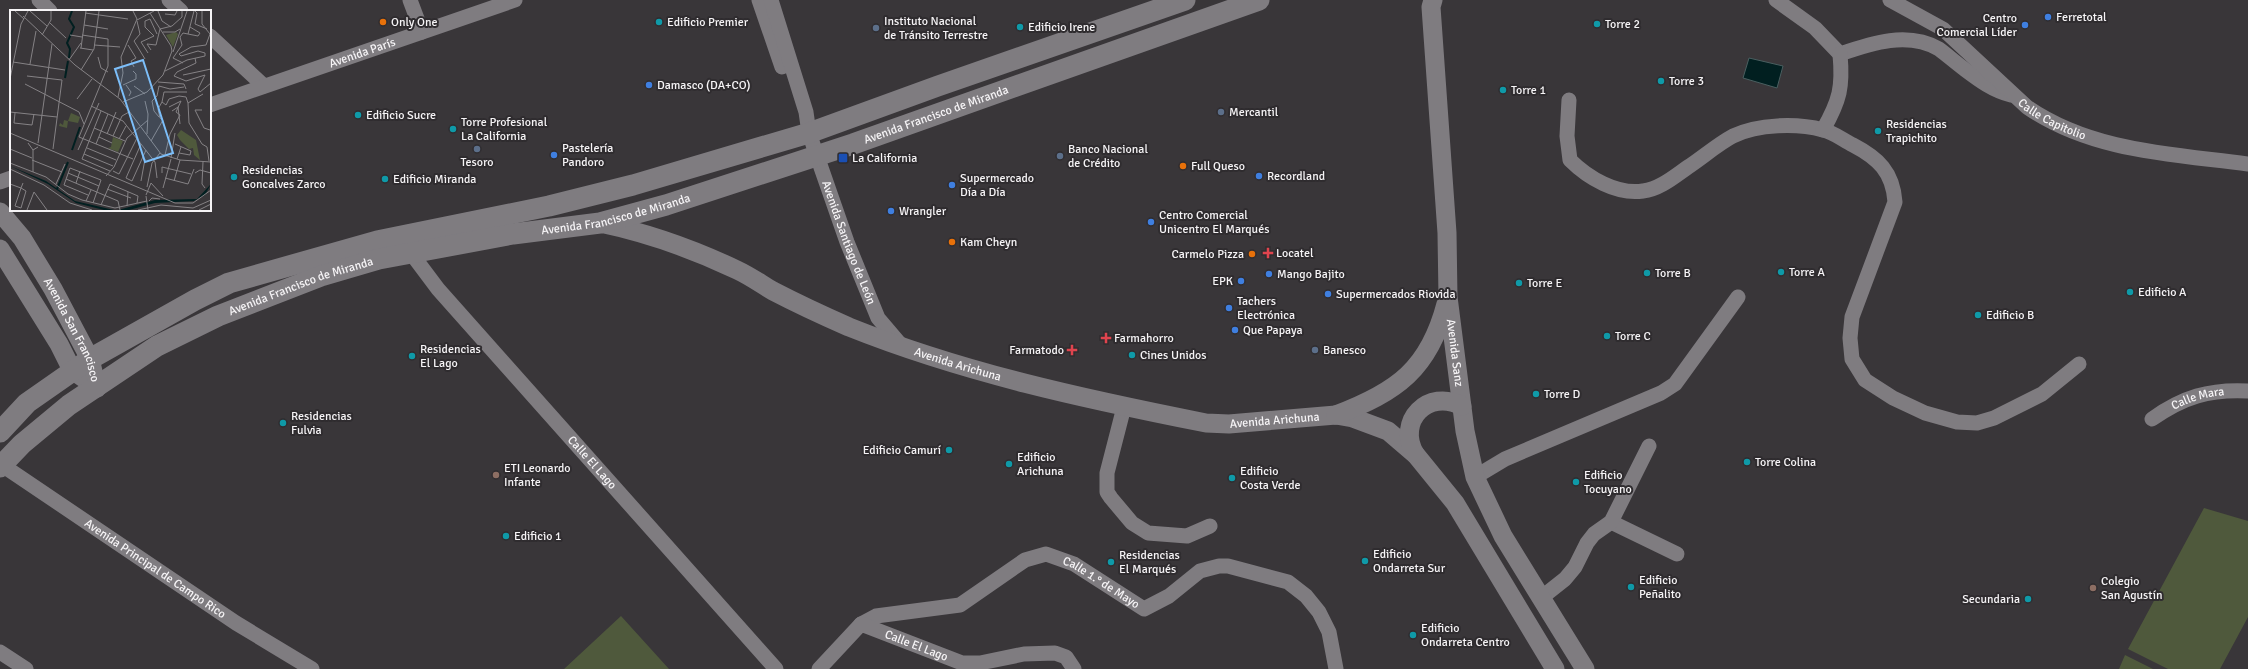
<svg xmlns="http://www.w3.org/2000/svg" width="2248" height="669" font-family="Signika,sans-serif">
<rect width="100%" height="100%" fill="#393639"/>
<path fill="#4f593c" d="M2204 508 2248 521V617L2220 669H2168L2128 649Z
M621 616 669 669H564Z
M2125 655 2153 669H2119Z"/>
<path fill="#011f20" stroke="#4a5f60" d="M1749 58 1783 66 1777 88 1743 78Z"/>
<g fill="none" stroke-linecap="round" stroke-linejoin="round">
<g stroke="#7f7c80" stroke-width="15">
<path d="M39 0 50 11"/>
<path d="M169 0 181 11"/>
<path d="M410 0 422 32"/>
<path d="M759 0 782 67"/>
<path id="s1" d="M771 0 806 112 809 133 847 242 878 318 901 345"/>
<path d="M1776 0 1815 28 1840 54C1872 43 1908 31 1939 49 1947 55 1955 62 1963 68 1979 80 1992 90 2011 95"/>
<path id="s2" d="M1890 0 1943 29 2027 107C2092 152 2173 154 2248 164"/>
<path d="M210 36 264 86"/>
<path d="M1569 100 1567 136 1570 160C1588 178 1617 195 1643 191 1660 189 1675 176 1688 167 1703 157 1718 144 1733 136 1758 124 1797 123 1823 130 1833 132 1843 140 1853 145 1878 158 1893 172 1895 202L1852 317 1850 338 1852 359 1865 380 1893 398 1925 413 1957 422 1977 423 1994 418 2042 394 2079 364"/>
<path id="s3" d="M210 105 515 0"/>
<path d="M1823 130C1840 100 1843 87 1840 54"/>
<path d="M0 182 11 178"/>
<path id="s4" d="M411 253 438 289 776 669"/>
<path d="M1124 407 1107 473V492L1111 498 1132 523 1148 533 1187 536 1210 526"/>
<path id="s5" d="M2152 419C2183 397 2209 389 2248 391"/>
<path id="s6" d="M2 465 236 623 312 669"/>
<path d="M1475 477 1505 459 1661 393 1675 384 1738 297"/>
<path d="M1611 522 1677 554"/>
<path d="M1541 598 1565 579 1575 567 1587 543 1594 534 1611 522 1649 446"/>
<path id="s7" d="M861 624 876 616 960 605 1025 560 1046 554 1074 564 1144 609 1169 596 1200 571 1219 566H1228L1288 582 1306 596 1319 612 1329 632 1336 669"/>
<path d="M0 652 26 669"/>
<path id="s8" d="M819 669 861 624 962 663H980L1024 654 1055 653 1066 657 1074 669"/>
</g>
<g stroke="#7f7c80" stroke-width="19">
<path id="s9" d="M1433 0 1431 7 1447 233 1448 297 1465 431 1475 477 1503 536 1585 669"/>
<path id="s10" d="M0 212 22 238 53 289 90 359 97 388"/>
<path id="s11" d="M600 223C648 233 693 249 737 270 750 276 761 284 773 291 798 304 824 316 849 327 964 373 1085 399 1206 423L1229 424 1336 415 1353 418 1388 431 1416 455 1455 503 1555 669"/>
<path d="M0 249 59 344 72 370 85 379"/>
<path d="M1336 415C1397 392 1429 369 1446 304"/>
<path d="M1415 454C1396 421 1428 388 1462 406"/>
</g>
<g stroke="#7f7c80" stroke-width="21">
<path d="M0 432 27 403 90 359 195 300 229 283 377 241 549 206 633 185 809 133 938 86 1185 0"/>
<path id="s12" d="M0 467 22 444 69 405 157 346 218 316 321 276 379 259 513 234 600 223 666 205 853 144 1259 0"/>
</g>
</g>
<g fill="#3f7fe0" stroke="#2f2c2f" stroke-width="1.5">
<circle cx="2048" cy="17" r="4"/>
<circle cx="2025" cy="25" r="4"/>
<circle cx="649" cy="85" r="4"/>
<circle cx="554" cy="155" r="4"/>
<circle cx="1259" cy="176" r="4"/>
<circle cx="952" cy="185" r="4"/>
<circle cx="891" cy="211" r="4"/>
<circle cx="1151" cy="222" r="4"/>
<circle cx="1269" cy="274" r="4"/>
<circle cx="1241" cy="281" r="4"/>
<circle cx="1328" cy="294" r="4"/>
<circle cx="1229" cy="308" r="4"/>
<circle cx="1235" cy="330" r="4"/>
</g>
<g fill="#e8710a" stroke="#2f2c2f" stroke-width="1.5">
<circle cx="383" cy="22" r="4"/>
<circle cx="1183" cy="166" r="4"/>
<circle cx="952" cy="242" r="4"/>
<circle cx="1252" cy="254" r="4"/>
</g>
<g fill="#0f9aa8" stroke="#2f2c2f" stroke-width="1.5">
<circle cx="659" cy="22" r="4"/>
<circle cx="1597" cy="24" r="4"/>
<circle cx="1020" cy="27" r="4"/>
<circle cx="1661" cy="81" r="4"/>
<circle cx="1503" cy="90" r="4"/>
<circle cx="358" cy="115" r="4"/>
<circle cx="453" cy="129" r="4"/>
<circle cx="1878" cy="131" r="4"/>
<circle cx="234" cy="177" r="4"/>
<circle cx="385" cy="179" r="4"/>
<circle cx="1781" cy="272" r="4"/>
<circle cx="1647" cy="273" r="4"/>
<circle cx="1519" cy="283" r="4"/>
<circle cx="2130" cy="292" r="4"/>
<circle cx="1978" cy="315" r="4"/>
<circle cx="1607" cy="336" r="4"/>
<circle cx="1132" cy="355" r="4"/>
<circle cx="412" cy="356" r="4"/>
<circle cx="1536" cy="394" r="4"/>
<circle cx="283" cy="423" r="4"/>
<circle cx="949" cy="450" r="4"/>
<circle cx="1747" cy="462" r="4"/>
<circle cx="1009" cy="464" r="4"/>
<circle cx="1232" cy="478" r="4"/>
<circle cx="1576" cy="482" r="4"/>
<circle cx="506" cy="536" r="4"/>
<circle cx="1365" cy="561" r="4"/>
<circle cx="1111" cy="562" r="4"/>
<circle cx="1631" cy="587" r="4"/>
<circle cx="2028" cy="599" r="4"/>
<circle cx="1413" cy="635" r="4"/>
</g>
<g fill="#5c6f8a" stroke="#2f2c2f" stroke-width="1.5">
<circle cx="876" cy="28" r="4"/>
<circle cx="1221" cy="112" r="4"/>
<circle cx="477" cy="149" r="4"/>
<circle cx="1060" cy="156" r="4"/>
<circle cx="1315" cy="350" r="4"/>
</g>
<rect fill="#1a4fb4" stroke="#2f2c2f" stroke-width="1.5" x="838" y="153" width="10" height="10" rx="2"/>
<g fill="#e0444e" stroke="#2f2c2f" stroke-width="1.5">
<path d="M1266 247h4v4h4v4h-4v4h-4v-4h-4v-4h4z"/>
<path d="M1104 332h4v4h4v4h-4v4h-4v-4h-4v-4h4z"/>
<path d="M1070 344h4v4h4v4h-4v4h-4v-4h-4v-4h4z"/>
</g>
<g fill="#8d6e63" stroke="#2f2c2f" stroke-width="1.5">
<circle cx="496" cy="475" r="4"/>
<circle cx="2093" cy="588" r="4"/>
</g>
<g text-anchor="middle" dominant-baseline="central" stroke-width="4" stroke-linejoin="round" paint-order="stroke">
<g font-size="12" fill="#f6f4f6" stroke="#2f2c2f" text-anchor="start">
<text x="2056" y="17">Ferretotal</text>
<text x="2017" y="18" text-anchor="end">Centro<tspan x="2017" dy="14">Comercial Líder</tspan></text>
<text x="884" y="21">Instituto Nacional<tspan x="884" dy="14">de Tránsito Terrestre</tspan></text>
<text x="391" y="22">Only One</text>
<text x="667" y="22">Edificio Premier</text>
<text x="1605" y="24">Torre 2</text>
<text x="1028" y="27">Edificio Irene</text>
<text x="1669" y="81">Torre 3</text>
<text x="657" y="85">Damasco (DA+CO)</text>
<text x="1511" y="90">Torre 1</text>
<text x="1229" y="112">Mercantil</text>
<text x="366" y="115">Edificio Sucre</text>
<text x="461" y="122">Torre Profesional<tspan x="461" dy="14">La California</tspan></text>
<text x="1886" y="124">Residencias<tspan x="1886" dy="14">Trapichito</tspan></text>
<text x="562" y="148">Pastelería<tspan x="562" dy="14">Pandoro</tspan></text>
<text x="1068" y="149">Banco Nacional<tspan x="1068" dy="14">de Crédito</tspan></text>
<text x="852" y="158">La California</text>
<text x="477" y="162" text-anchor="middle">Tesoro</text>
<text x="1191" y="166">Full Queso</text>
<text x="242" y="170">Residencias<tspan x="242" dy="14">Goncalves Zarco</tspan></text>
<text x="1267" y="176">Recordland</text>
<text x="960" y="178">Supermercado<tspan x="960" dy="14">Día a Día</tspan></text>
<text x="393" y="179">Edificio Miranda</text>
<text x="899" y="211">Wrangler</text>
<text x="1159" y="215">Centro Comercial<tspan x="1159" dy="14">Unicentro El Marqués</tspan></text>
<text x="960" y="242">Kam Cheyn</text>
<text x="1276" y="253">Locatel</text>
<text x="1244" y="254" text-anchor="end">Carmelo Pizza</text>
<text x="1789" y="272">Torre A</text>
<text x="1655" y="273">Torre B</text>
<text x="1277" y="274">Mango Bajito</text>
<text x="1233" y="281" text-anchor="end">EPK</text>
<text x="1527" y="283">Torre E</text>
<text x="2138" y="292">Edificio A</text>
<text x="1336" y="294">Supermercados Riovida</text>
<text x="1237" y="301">Tachers<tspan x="1237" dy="14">Electrónica</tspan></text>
<text x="1986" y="315">Edificio B</text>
<text x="1243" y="330">Que Papaya</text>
<text x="1615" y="336">Torre C</text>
<text x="1114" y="338">Farmahorro</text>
<text x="420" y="349">Residencias<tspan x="420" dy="14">El Lago</tspan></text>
<text x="1064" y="350" text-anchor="end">Farmatodo</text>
<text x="1323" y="350">Banesco</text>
<text x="1140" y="355">Cines Unidos</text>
<text x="1544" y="394">Torre D</text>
<text x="291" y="416">Residencias<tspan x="291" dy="14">Fulvia</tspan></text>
<text x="941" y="450" text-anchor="end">Edificio Camurí</text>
<text x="1017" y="457">Edificio<tspan x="1017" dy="14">Arichuna</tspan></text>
<text x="1755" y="462">Torre Colina</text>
<text x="504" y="468">ETI Leonardo<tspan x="504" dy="14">Infante</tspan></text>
<text x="1240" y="471">Edificio<tspan x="1240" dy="14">Costa Verde</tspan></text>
<text x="1584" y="475">Edificio<tspan x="1584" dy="14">Tocuyano</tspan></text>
<text x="514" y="536">Edificio 1</text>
<text x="1373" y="554">Edificio<tspan x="1373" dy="14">Ondarreta Sur</tspan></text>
<text x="1119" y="555">Residencias<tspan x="1119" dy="14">El Marqués</tspan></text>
<text x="1639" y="580">Edificio<tspan x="1639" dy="14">Peñalito</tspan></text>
<text x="2101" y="581">Colegio<tspan x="2101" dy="14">San Agustín</tspan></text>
<text x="2020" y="599" text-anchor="end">Secundaria</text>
<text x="1421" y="628">Edificio<tspan x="1421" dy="14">Ondarreta Centro</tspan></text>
</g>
<g font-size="12" fill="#f6f4f6" stroke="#2f2c2f">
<text stroke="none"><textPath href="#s3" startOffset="161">Avenida París</textPath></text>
<text stroke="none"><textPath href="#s12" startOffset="1015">Avenida Francisco de Miranda</textPath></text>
<text stroke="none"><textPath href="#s2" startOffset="203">Calle Capitolio</textPath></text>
<text stroke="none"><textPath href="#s12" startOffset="679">Avenida Francisco de Miranda</textPath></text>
<text stroke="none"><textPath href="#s1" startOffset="255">Avenida Santiago de León</textPath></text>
<text stroke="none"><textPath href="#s12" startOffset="355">Avenida Francisco de Miranda</textPath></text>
<text stroke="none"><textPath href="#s10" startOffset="139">Avenida San Francisco</textPath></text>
<text stroke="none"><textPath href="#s9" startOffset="354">Avenida Sanz</textPath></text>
<text stroke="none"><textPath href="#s11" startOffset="386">Avenida Arichuna</textPath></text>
<text stroke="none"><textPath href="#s5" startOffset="51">Calle Mara</textPath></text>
<text stroke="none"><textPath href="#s11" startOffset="710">Avenida Arichuna</textPath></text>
<text stroke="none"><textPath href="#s4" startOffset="277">Calle El Lago</textPath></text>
<text stroke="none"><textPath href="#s6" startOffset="185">Avenida Principal de Campo Rico</textPath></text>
<text stroke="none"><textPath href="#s7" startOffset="265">Calle 1.° de Mayo</textPath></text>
<text stroke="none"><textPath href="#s8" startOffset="121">Calle El Lago</textPath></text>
</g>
</g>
<g transform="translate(10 10)">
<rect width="201" height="201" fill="#393639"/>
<path d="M166 22 168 24 163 37 156 25ZM61 103 70 107 68 113 58 111 57 118 49 116 50 113 53 115 54 110 58 111ZM171 120 186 130 190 150 184 145 183 138 179 139 170 130 167 125ZM103 127 113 131 108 142 98 138 101 137Z" fill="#4f593c"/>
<path d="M0 156 36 171 65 191 104 200H94L66 193 38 174ZM201 174 195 185 184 191 145 193 119 200H108L145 190 187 189Z" fill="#011f20"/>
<path fill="none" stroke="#011f20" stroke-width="2" d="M59 48 60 39 57 33 64 17 59 9 62 1M55 68 58 51M62 140 70 117M47 179 58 152"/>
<path fill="none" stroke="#858285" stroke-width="1" d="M5 1 14 9M20 1 37 16M148 1 152 11 161 17M185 1 187 3 185 14 197 19M192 1V14L200 24 196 35M75 3 118 9M155 4 165 5 167 1M13 6 65 55 110 89 151 144 170 150 201 152M127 10 144 1M127 11 130 24 124 31 135 49M40 13 56 28M74 15 98 19M150 19 162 16 172 7V1M153 22H165L170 19M178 24 188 26 190 23 180 17M32 25 41 10V1M60 25 72 27M72 25 98 29V56L69 127 123 149M84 35 110 37M118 35 126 48 121 51 124 57M70 38 83 40M71 38 76 1M141 40 137 34 146 35 150 19M163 42 177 1M138 43 131 32 144 26 135 17V11L140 9 147 24M88 47 91 58 98 62M185 48 186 53 167 62 164 66 176 71 195 65 188 79 190 82 201 73M59 50 71 33M3 52 55 60M173 53 163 48 172 35 170 27 173 23 178 24 184 1M20 54 26 21M71 60 84 39 89 1M155 61 177 50 195 46V43L188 41 171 46 169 44 181 37 196 35M173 65 201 59M17 66 52 70 43 139M0 69 11 14 18 1M148 72 174 74 176 79M15 74 69 102 74 114M113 75 126 69V64L123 61M116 75 121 82 119 86M124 76 135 84M193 84 178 93 179 113 192 134 197 137 199 151M108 87 113 63 111 47 127 9 123 1M67 89 82 69M135 91 138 104 137 124M113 92 137 82 153 65 162 41 161 36 140 3M152 92 154 82H177M81 96 113 111 145 152 147 168M159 97 171 91 166 102 170 105M192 100H185L194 118 200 120M91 101 72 149 100 161M162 101 168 97 170 114M0 102 47 107M5 103 4 113 22 115 24 104M149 107 144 101 142 91 147 86 149 76 160 79 174 77M84 118 115 131M0 123 165 193H183L201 180M97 124 106 102M103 126 112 106 119 102M89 127 102 133M109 129 116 116M141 131 153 110 150 108 148 99 152 92 156 95 159 89 169 86 176 87 178 93M18 133 23 140 28 137M28 133 42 34M86 134 98 104M131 134 116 168 122 171 136 140M165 134 181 141 180 145 169 143M77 138 106 150M0 139 22 148M23 140V162M68 140 89 93M74 144 103 156M155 145 160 124 170 105M161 148 165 123M167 149 171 137M22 150 52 162M193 152 192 174 195 178M0 153 36 167 58 184 72 190 105 198 137 191M104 157 117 128 138 110M0 159 34 175 60 193 82 200M103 161 109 164 127 128M58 163 89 176M152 163V157L181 164M185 163 190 160 201 163M96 166 104 157M155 168 178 174 184 159M56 169 108 191 110 200M131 171 135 149M164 171 170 150M66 173 70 161M0 174 11 178 16 181 11 198 5 196 11 178 13 173M46 174 55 154M137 177 142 153 150 143M153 178 161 149M97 179 121 188M78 185 54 175 60 158 91 170 83 193M136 185 141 173 153 186M136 186 138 200M76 191 81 180M139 191 142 188 150 189M91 195 100 174 128 186 127 193M117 196 118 182M17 200 24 182 37 200M128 200 151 195 183 198 201 190M189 200 201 194"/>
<path fill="#7cbef9" fill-opacity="0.15" stroke="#7cbef9" stroke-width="2" d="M133 50 163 143 135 152 105 59Z"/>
<rect width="201" height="201" fill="none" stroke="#f6f4f6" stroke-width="2"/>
</g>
</svg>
